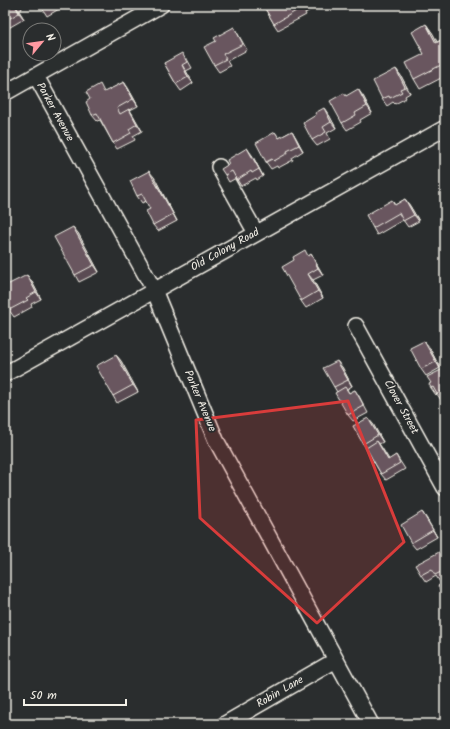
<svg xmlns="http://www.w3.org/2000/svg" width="450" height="729" font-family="Kalam,sans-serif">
<rect width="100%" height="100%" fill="#2a2d2e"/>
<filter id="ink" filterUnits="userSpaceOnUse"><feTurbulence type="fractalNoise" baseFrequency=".025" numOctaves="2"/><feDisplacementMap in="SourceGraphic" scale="8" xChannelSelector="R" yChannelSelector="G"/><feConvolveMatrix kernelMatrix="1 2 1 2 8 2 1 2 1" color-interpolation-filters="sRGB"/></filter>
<g filter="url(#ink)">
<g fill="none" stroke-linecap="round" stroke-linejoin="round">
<g stroke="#f4f1e8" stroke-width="18">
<path id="minor" d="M36 76 154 290 216 440 371 724
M5 93 161 5
M219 167 256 233
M356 326 445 488
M5 374 445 128
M225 724 336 660"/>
</g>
<use href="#minor" stroke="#2a2d2e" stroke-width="15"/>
</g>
<path fill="#5a4b52" stroke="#f4f1e8" d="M5 5H20L22 9 19 11 24 19 5 30Z
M40 5H66L47 16Z
M263 5H315L316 7 305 13 306 15 278 30 274 24Z
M426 24 433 34 437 42 445 38V76L420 89 414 79 424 54Z
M234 27 238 34 247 50 227 61 230 66 219 72 214 65 216 41Z
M187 59 192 68 186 71 193 83 181 91 176 84 164 63Z
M396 69 401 76 410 93 405 96 406 98 395 104 393 102 387 106 382 99Z
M124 82 128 88 138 106 130 110 142 131 133 136 135 140 117 149 113 143 100 120 97 121 92 115 105 92Z
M346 96H363L372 113 360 120 361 122 347 130 342 123Z
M329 115 336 128 327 133 330 139 317 146 312 140Z
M292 131 296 138 303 151 292 158 293 160 278 168 277 166 271 169 266 162 275 132 279 138Z
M252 155 263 176 257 180 256 178 241 186 236 178 229 182 225 175Z
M154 177 177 221 158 231 153 225 150 209 146 201 142 203 137 196Z
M405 199 410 206 419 221 408 227 403 220 377 235 373 228 395 205Z
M78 233 99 272 79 282 75 275Z
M309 256 315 261 323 275 313 280 323 298 306 308 301 301Z
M27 275 32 282 41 299 31 304 32 307 14 317 9 310Z
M424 341 429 347 440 368 426 376 421 369Z
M116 355 121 361 138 392 117 403 113 396Z
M342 367 352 386 347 389 349 393 355 390 359 396 368 413 353 421 348 415 337 392 334 387Z
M445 372V398L441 400 437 394 436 395 431 388Z
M373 424 383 442 379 444 389 460 396 455 405 469 386 480 381 474 353 426Z
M422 512 437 537 416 549 411 543Z
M445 556V579L440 582 436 576 426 582 421 575Z"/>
<path fill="#4a3d42" stroke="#f4f1e8" d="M15 5 19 11 24 19 19 13Z
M426 24 433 34 442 52 436 43Z
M182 65 186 71 193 83 188 77Z
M396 69 401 76 410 93 405 87Z
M124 82 128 88 138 106 133 99Z
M358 89 363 96 372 113 367 106Z
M324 108 329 115 336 128 331 122Z
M129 109 133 115 142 131 137 124Z
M292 131 296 138 303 151 299 145Z
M247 148 252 155 263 176Z
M149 171 154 177 177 221 173 214Z
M405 199 410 206 419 221 414 215Z
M73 227 78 233 99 272 94 265Z
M311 254 323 275 318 268Z
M308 274 313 280 323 298 318 291Z
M27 275 32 282 41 299 36 292Z
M424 341 429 347 440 368 436 362Z
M116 355 121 361 138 392 133 385Z
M337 361 342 367 352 386 348 380Z
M368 418 373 424 383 442 378 435Z
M377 441 382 448 393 466 388 460Z
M422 512 427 519 437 537 433 530Z"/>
<path fill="#69575f" stroke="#f4f1e8" d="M5 5H15L19 13 5 21Z
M40 5H49L42 9Z
M263 5H303L301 6V8L274 24Z
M426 24 436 43 445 38V63L414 79 406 63 424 54 412 32Z
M234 27 243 44 223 54 226 59 214 65 204 47 216 41 214 38Z
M182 53 187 62 182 65 188 77 176 84 164 63Z
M396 69 405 87 400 89 402 92 390 98 389 96 382 99 373 81Z
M124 82 133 99 117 108 120 114 129 109 137 124 129 129 131 133 113 143 97 113 92 115 86 102 90 99 86 92 100 84 104 92Z
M358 89 367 106 355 113 356 115 342 123 330 101 344 93 346 96Z
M324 108 331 122 323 127 326 132 312 140 303 123 316 115 315 113Z
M292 131 299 145 287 151 288 153 274 161 272 159 266 162 256 143 275 132 279 138Z
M247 148 259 169 252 173 251 171 237 180 232 171 225 175 221 169 229 164 227 160Z
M149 171 173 214 153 225 146 211 150 209 142 194 137 196 130 181Z
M405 199 414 215 403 221 399 213 373 228 366 215 392 200 395 205Z
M73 227 94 265 75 275 54 237Z
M305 250 308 256 311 254 318 268 308 274 318 291 301 301 282 267 294 260 293 257Z
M27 275 36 292 26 298 28 300 9 310 5 302V286Z
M424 341 436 362 421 369 410 348Z
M116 355 133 385 113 396 96 366Z
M337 361 348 380 334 387 323 368Z
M443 369 445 373V389L437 394 433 387 431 388 429 384 431 383 427 377Z
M345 387 349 393 355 390 364 406 348 415 335 393Z
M445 403V409L442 405Z
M368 418 378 435 363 444 353 426Z
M377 441 388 460 396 455 400 463 381 474 366 448Z
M422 512 433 530 411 543 401 525Z
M441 551 445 557V570L435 575 432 569 421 575 415 565Z
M445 582V598L438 586Z"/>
</g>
<path fill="#d93c3b" fill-opacity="0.2" stroke="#d93c3b" stroke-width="3" stroke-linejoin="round" d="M348 401 404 542 317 623 200 518 196 420Z"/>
<g text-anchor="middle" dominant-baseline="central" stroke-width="3.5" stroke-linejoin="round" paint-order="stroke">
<g font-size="11" fill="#f4f1e8" stroke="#2a2d2e">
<text transform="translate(55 112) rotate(61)">Parker Avenue</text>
<text transform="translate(225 250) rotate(-29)">Old Colony Road</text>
<text transform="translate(200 401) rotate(67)">Parker Avenue</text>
<text transform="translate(401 407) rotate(61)">Clover Street</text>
<text transform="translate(280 692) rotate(-30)">Robin Lane</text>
</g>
</g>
<rect width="450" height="729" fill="none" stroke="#2a2d2e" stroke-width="20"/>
<rect x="10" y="10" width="430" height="709" fill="none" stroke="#f4f1e8" stroke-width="1.5" filter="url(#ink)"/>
<g transform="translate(42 42) rotate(61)"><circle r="19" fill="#2a2d2e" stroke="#7b7b78"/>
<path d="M0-3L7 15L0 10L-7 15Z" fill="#ff9aa2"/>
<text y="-6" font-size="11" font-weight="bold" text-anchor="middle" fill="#f4f1e8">N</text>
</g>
<path d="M24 699v6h102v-6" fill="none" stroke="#f4f1e8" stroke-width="2"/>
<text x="30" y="699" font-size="12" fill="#f4f1e8" stroke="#2a2d2e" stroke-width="3" paint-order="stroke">50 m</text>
</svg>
